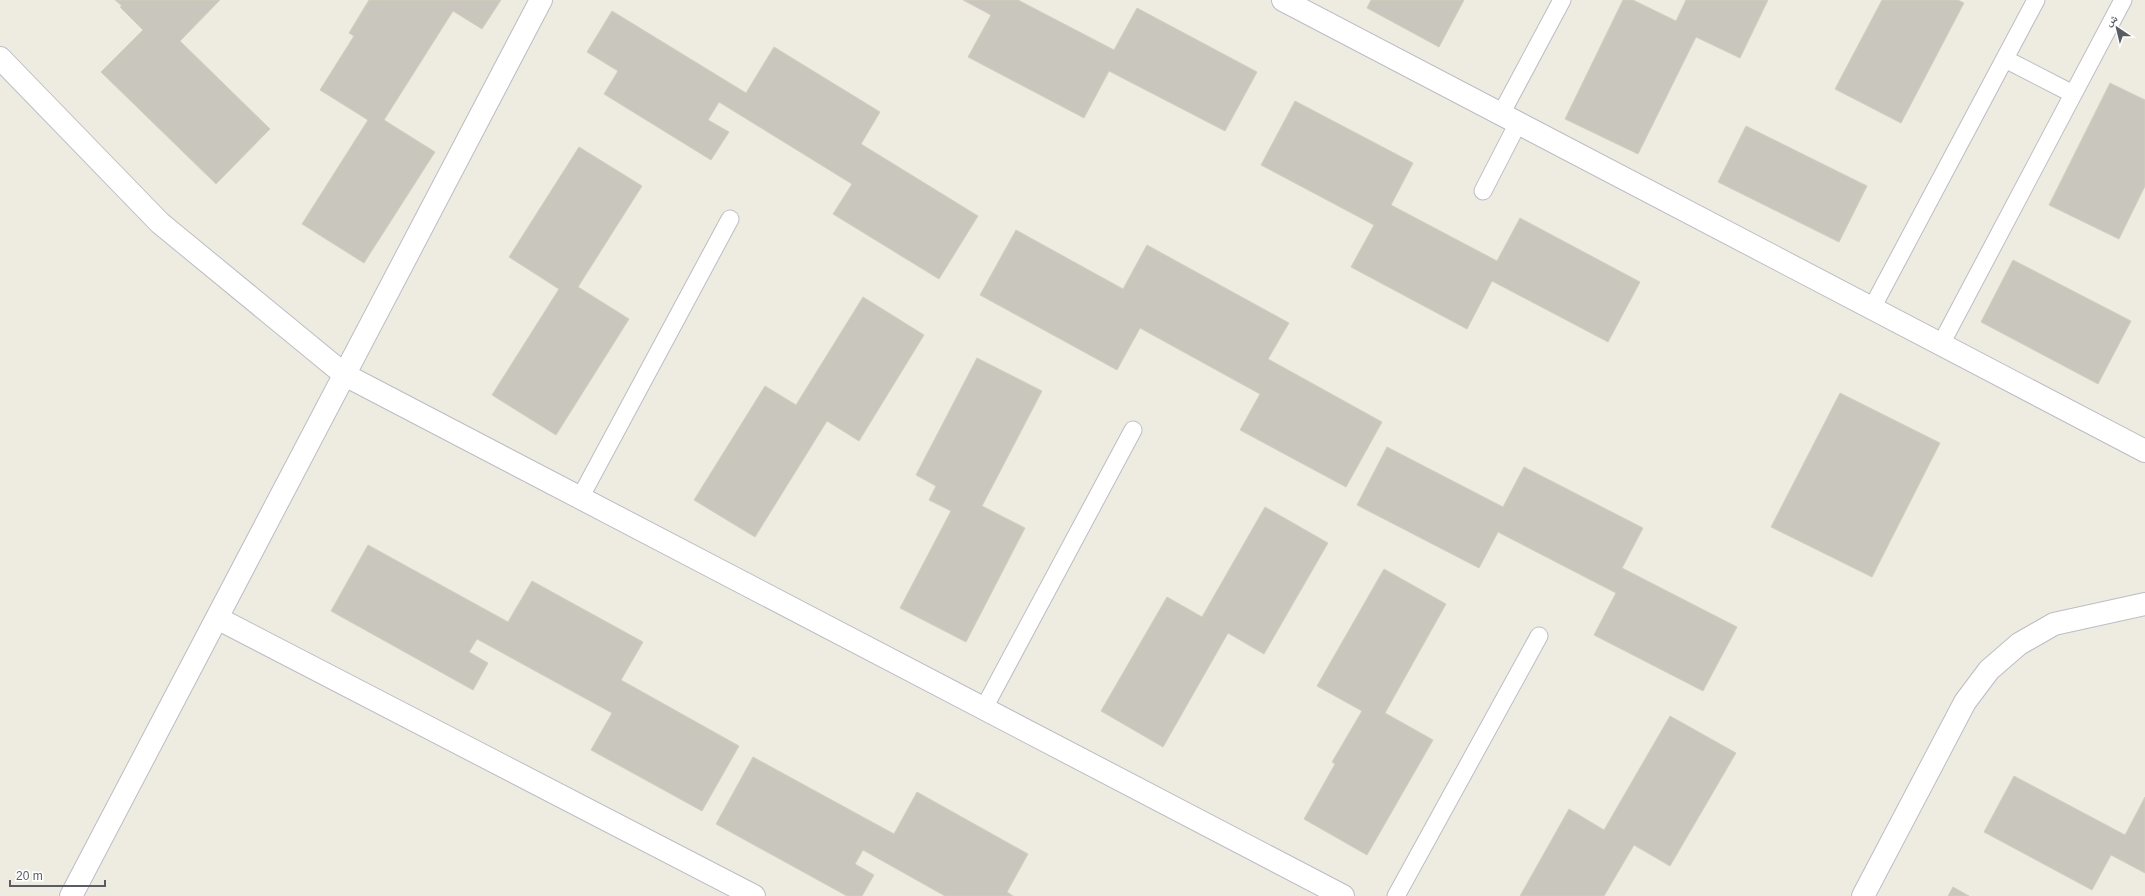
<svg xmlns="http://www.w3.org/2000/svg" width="2145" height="896" font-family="Arial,'Noto Naskh Arabic',sans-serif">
<rect width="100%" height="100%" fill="#eeece0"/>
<path fill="#c9c6bd" stroke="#d3cfbe" d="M115 0H220L180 41 270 129 216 184 101 72 143 30 120 7 122 6Z
M369 0H501L482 29 453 11 384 120 435 152 364 263 302 224 368 120 320 90 354 36 349 33Z
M963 0H1018L1114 50 1137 8 1257 72 1225 131 1109 71 1084 118 968 57 991 15Z
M1371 0H1464L1439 47 1367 8Z
M1623 0H1633L1676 21 1686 0H1768L1740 58 1696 37 1638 154 1565 119Z
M1882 0H1958L1964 3 1901 123 1835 89Z
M612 11 746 93 774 47 880 112 861 144 978 216 939 279 833 214 852 184 719 102 708 120 729 132 711 160 604 94 618 71 587 52Z
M2110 83 2145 100V186L2119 239 2049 205Z
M1295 101 1413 163 1391 205 1497 261 1520 218 1640 282 1608 342 1492 281 1467 329 1351 267 1374 225 1261 165Z
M1746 126 1867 186 1839 242 1718 182Z
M579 147 642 186 578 287 629 319 556 435 492 395 559 289 509 257Z
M1016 230 1123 289 1147 245 1289 323 1268 359 1382 422 1346 487 1240 430 1260 394 1140 328 1117 370 980 295Z
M2013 260 2131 321 2098 384 1981 322Z
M863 297 924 335 859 441 827 421 755 537 694 500 765 386 796 405Z
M977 358 1042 391 982 506 1025 528 966 642 900 608 951 511 929 500 936 486 916 475Z
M1840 393 1940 443 1872 577 1771 527Z
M1387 447 1503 507 1524 467 1643 528 1622 568 1737 627 1703 691 1594 635 1616 593 1498 532 1479 568 1357 505Z
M1265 507 1328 543 1264 654 1228 633 1163 747 1101 711 1167 597 1202 617Z
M368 545 508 622 532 581 643 642 621 680 739 746 702 811 591 750 612 713 477 639 469 652 488 663 473 690 331 611Z
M1384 569 1446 604 1385 713 1433 740 1367 855 1304 819 1335 764 1332 762 1362 711 1317 686Z
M1670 716 1736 753 1670 866 1634 845 1604 896H1520L1569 809 1604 830Z
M753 757 894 834 917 792 1028 854 1007 892 1013 896H945L863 850 855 864 874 875 862 896H847L716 824Z
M2014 776 2125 835 2145 797V873L2111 855 2092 890 1984 832Z
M1953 887 1969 896H1948Z"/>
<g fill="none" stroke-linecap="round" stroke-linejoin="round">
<g stroke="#bbbdc4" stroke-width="19">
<path id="lane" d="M2005 59 2073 94
M1501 114 1562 0
M1483 191 1518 123
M1872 308 2036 0
M1941 344 2123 0
M580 498 730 219
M984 708 1133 430
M1396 896 1539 636"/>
</g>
<g stroke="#bbbdc4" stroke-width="24">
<path id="street" d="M1283 0 2145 451
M0 58 160 223 345 375 1343 896
M217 618 754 896
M71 896 541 0
M1863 896 1965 702 1989 670 2019 644 2054 624 2145 604"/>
</g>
<use href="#lane" stroke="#fff" stroke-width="17"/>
<use href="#street" stroke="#fff" stroke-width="22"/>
</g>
<g transform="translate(2117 28) rotate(325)" stroke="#ffffff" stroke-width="3" paint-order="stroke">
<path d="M0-3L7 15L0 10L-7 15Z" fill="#595c63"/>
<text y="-6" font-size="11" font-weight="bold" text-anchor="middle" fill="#595c63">ش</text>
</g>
<path d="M10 880v6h95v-6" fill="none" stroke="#595c63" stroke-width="2"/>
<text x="16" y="880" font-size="12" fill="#595c63" stroke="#ffffff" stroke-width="3" paint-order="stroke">20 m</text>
</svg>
